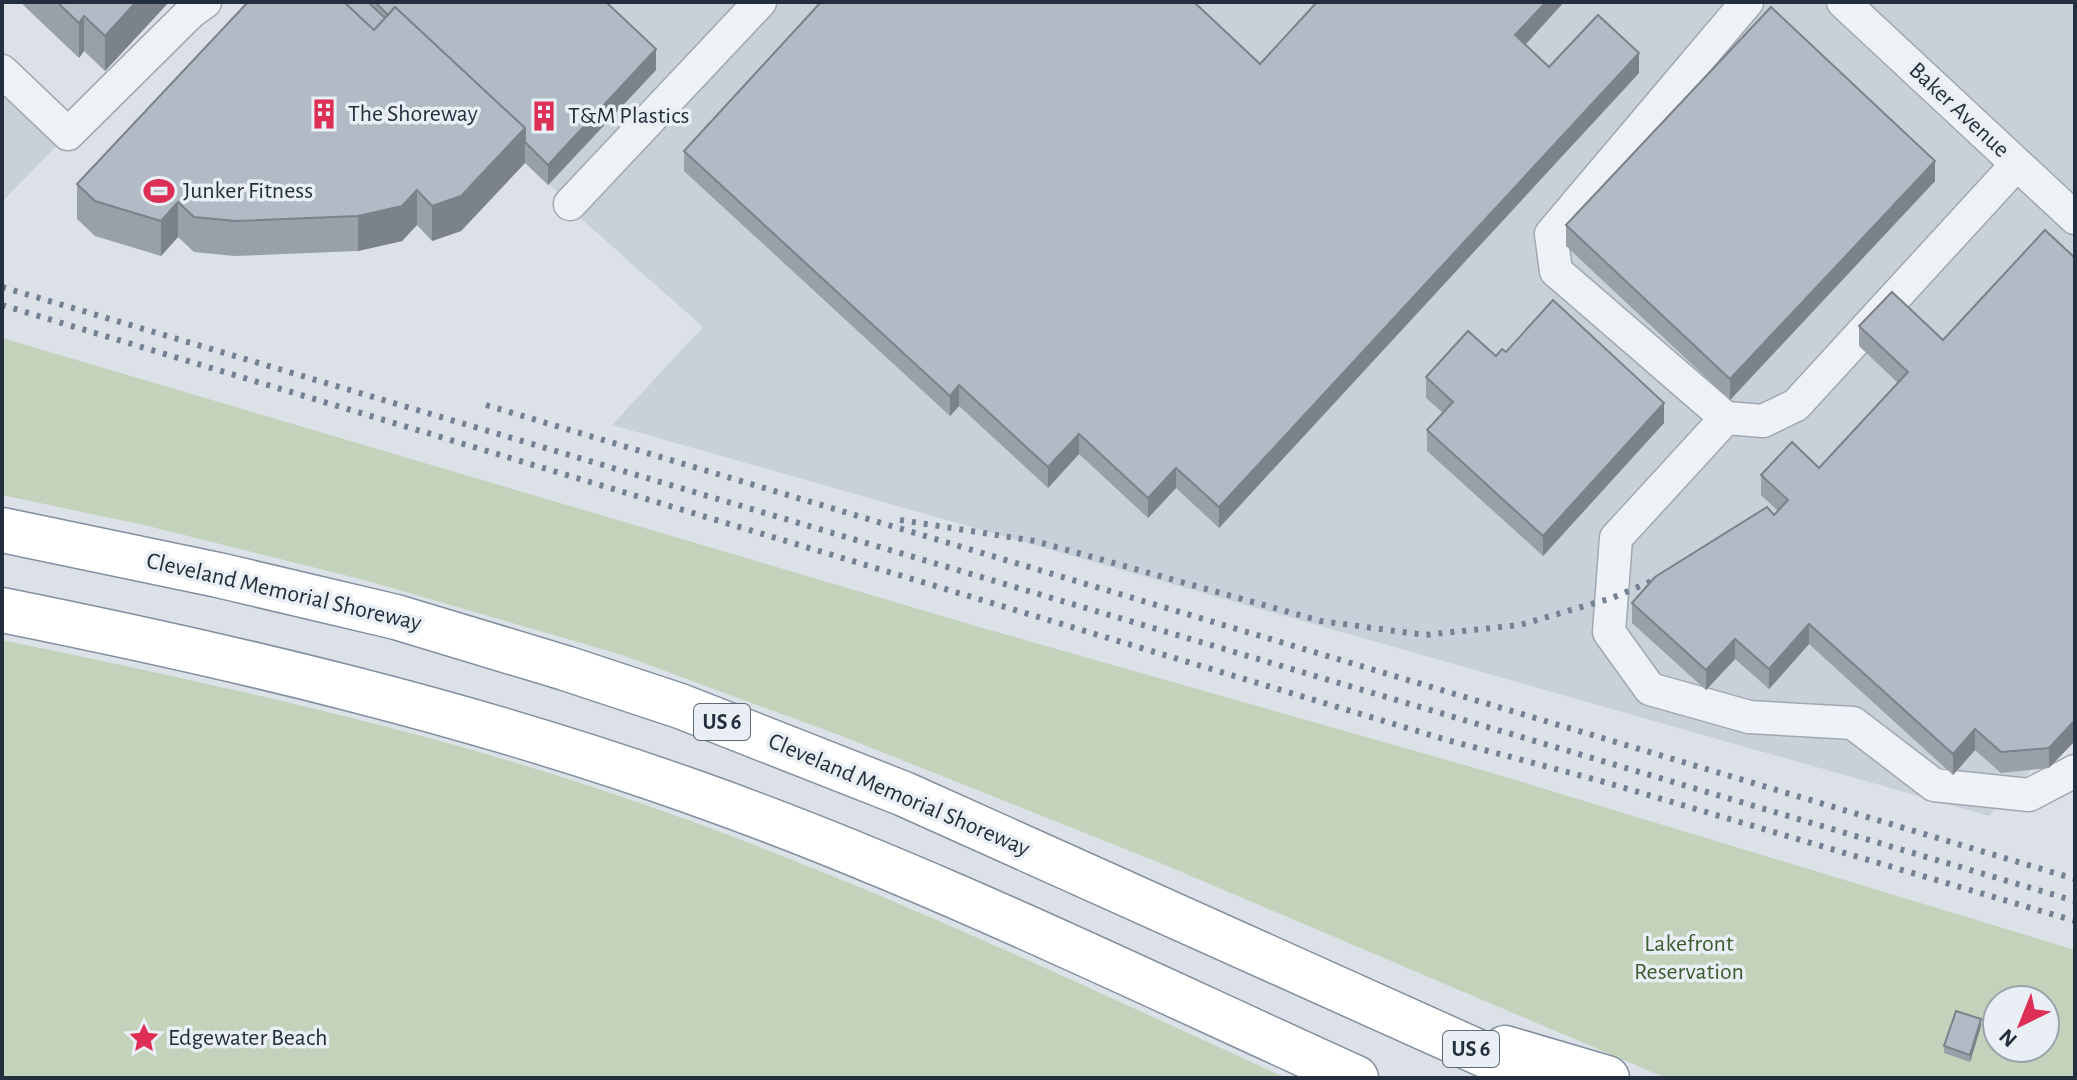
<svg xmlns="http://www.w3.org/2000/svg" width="2077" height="1080" font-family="'Alegreya Sans',sans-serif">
<rect width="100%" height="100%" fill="#dbe1e7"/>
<path fill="#c8d0da" d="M353 2H760L570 204Z
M775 2H2075V723L1989 816 612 425 703 327 579 217Z
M2 71 68 134 2 202Z"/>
<path fill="#c2d2bb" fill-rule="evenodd" d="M2 338 986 629 1482 770 2075 950V1078H1666L1158 862 839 735 619 654 368 581 144 525 2 495ZM1997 1000H2045V1048H1997Z
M2 640C212 684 422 728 625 798 852 875 1069 979 1286 1078H2Z"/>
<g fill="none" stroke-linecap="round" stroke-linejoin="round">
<g stroke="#a0a8b1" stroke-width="35">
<path id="minor" d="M1747 2 1551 234 1556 271 1726 418 1763 421 1796 405 2017 164
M1843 2 2075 218
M2 71 68 134 191 12 205 2
M570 204 760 2
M1726 418 1616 538 1609 632 1650 689 1749 717 1853 723 1934 785 2029 795 2075 771"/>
</g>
<g stroke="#818f9f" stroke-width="47">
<path id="highway" d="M2 530 218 575 396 617 565 668 680 706 904 794 1536 1078
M2 610C236 657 468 712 693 792 920 872 1137 979 1356 1078
M1505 1048 1607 1078"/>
</g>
<use href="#minor" stroke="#eef1f5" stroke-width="32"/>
<use href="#highway" stroke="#fff" stroke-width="44"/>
<path stroke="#738192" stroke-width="6" stroke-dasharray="4 8" stroke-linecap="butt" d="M2 287 2075 901
M2 305 1447 740 1601 781 2075 921
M486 405 2075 879
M900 520 1035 541 1321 621 1425 635 1520 625 1612 598 1673 572"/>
</g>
<path fill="#98a0a9" d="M20 2H169L105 71 84 51 79 58Z
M248 2H606L656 70 548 185 525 163 461 231 432 241 417 225 402 241 358 251 235 256 194 252 178 237 161 256 95 236 77 219V184Z
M1317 2H1564L1525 45 1549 67 1639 73 1219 528 1176 488 1148 518 1079 454 1048 488 959 406 950 416 684 171V151L1260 64Z
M1935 181 1730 400 1566 246V225Z
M2075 258 2049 768 2001 773 1975 750 1953 775 1809 644 1769 689 1735 659 1706 690 1632 623V603L1774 515 1778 511 1761 495V475L1819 468 1898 383 1859 346V326L1943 340Z
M1506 352 1664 423 1543 556 1427 451V430L1443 413 1426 398V377L1496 356Z
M1981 1026 1970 1062 1944 1053V1046Z"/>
<path fill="#7c828a" d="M136 2H169L105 71V36Z
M1546 2H1564L1515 56V35Z
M84 16V51L79 58V23Z
M656 49V70L548 185V165Z
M1639 53V73L1219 528V507Z
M525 128V163L461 231 432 241V206Z
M1935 161V181L1730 400V379Z
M417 190V225L402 241 358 251V216Z
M178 202V237L161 256V221Z
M959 385V406L950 416V396Z
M1664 403V423L1543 556V536Z
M1079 434V454L1048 488V467Z
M1176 468V488L1148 518V498Z
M1809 624V644L1769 689V669Z
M1735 639V659L1706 690V670Z
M2075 720V741L2049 768V748Z
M1975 729V750L1953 775V754Z
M1981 1019V1026L1970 1062V1055Z"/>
<path fill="#b1bac5" stroke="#7c828a" stroke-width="2" d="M57 2H136L105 36 84 16 79 23Z
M248 2H344L374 30 395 7 525 128 461 196 432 206 417 190 402 206 358 216 235 221 194 217 178 202 161 221 95 201 77 184Z
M344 2H368L385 18 374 30Z
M375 2H606L656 49 548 165 525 142V128L395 7 388 15Z
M821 2H1194L1260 64 1317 2H1546L1515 35 1549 67 1598 15 1639 53 1219 507 1176 468 1148 498 1079 434 1048 467 959 385 950 396 684 151Z
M1771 7 1935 161 1730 379 1566 225Z
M2045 230 2075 258V652L2074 653 2075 654V720L2049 748 2001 752 1975 729 1953 754 1809 624 1769 669 1735 639 1706 670 1632 603 1655 577 1767 507 1774 515 1788 500 1761 475 1792 442 1819 468 1908 372 1859 326 1892 292 1943 340Z
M1553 300 1664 403 1543 536 1427 430 1453 402 1426 377 1468 331 1496 356 1502 349 1506 352Z
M1956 1011 1981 1019 1970 1055 1944 1046Z"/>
<defs>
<g id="building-bare" transform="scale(2.4)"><path d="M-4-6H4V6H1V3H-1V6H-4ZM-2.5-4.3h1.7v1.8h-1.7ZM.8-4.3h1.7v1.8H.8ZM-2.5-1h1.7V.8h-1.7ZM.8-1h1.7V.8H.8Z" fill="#dd2f56" stroke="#eaeff5" stroke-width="2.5" paint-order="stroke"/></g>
<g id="stadium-bare" transform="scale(2.4)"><path d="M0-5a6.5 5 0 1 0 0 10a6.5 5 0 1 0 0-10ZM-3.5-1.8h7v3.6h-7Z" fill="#dd2f56" stroke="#eaeff5" stroke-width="2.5" paint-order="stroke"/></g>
<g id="sight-bare" transform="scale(2.4)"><path d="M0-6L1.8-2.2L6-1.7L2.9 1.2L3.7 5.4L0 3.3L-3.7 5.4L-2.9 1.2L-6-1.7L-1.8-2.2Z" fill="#dd2f56" stroke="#eaeff5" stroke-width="2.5" paint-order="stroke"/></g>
</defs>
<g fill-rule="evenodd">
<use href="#building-bare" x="324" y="114"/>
<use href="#building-bare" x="544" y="116"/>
<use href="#stadium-bare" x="159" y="191"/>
<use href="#sight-bare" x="144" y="1038"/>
</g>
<g text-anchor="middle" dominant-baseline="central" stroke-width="7" stroke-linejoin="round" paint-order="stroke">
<g fill="#eaeff5" stroke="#5f6976" stroke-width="2">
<rect x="694" y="704" width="56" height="36" rx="6"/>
<rect x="1443" y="1031" width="56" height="36" rx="6"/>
</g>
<g font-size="22" font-weight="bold" fill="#232f3f">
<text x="722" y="722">US 6</text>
<text x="1471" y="1049">US 6</text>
</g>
<g font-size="24" fill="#232f3f" stroke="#eaeff5">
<text transform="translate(1959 110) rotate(43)">Baker Avenue</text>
<text transform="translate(284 592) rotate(13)">Cleveland Memorial Shoreway</text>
<text transform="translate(899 795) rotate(23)">Cleveland Memorial Shoreway</text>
</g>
<g font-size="24" fill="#232f3f" stroke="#eaeff5" text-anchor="start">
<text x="348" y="114">The Shoreway</text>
<text x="568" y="116">T&amp;M Plastics</text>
<text x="183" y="191">Junker Fitness</text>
<text x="168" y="1038">Edgewater Beach</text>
</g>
<g font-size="24" fill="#3b5c2f" stroke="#eaeff5">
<text x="1689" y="944">Lakefront<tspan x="1689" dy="28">Reservation</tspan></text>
</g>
</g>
<rect width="2077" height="1080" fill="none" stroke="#232f3f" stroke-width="8"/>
<g transform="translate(2021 1024) rotate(223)"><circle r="38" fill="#eaeff5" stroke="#9aa2ac" stroke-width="2"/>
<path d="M0-6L14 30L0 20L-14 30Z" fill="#dd2f56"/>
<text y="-12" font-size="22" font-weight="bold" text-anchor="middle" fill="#232f3f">N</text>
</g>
</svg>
